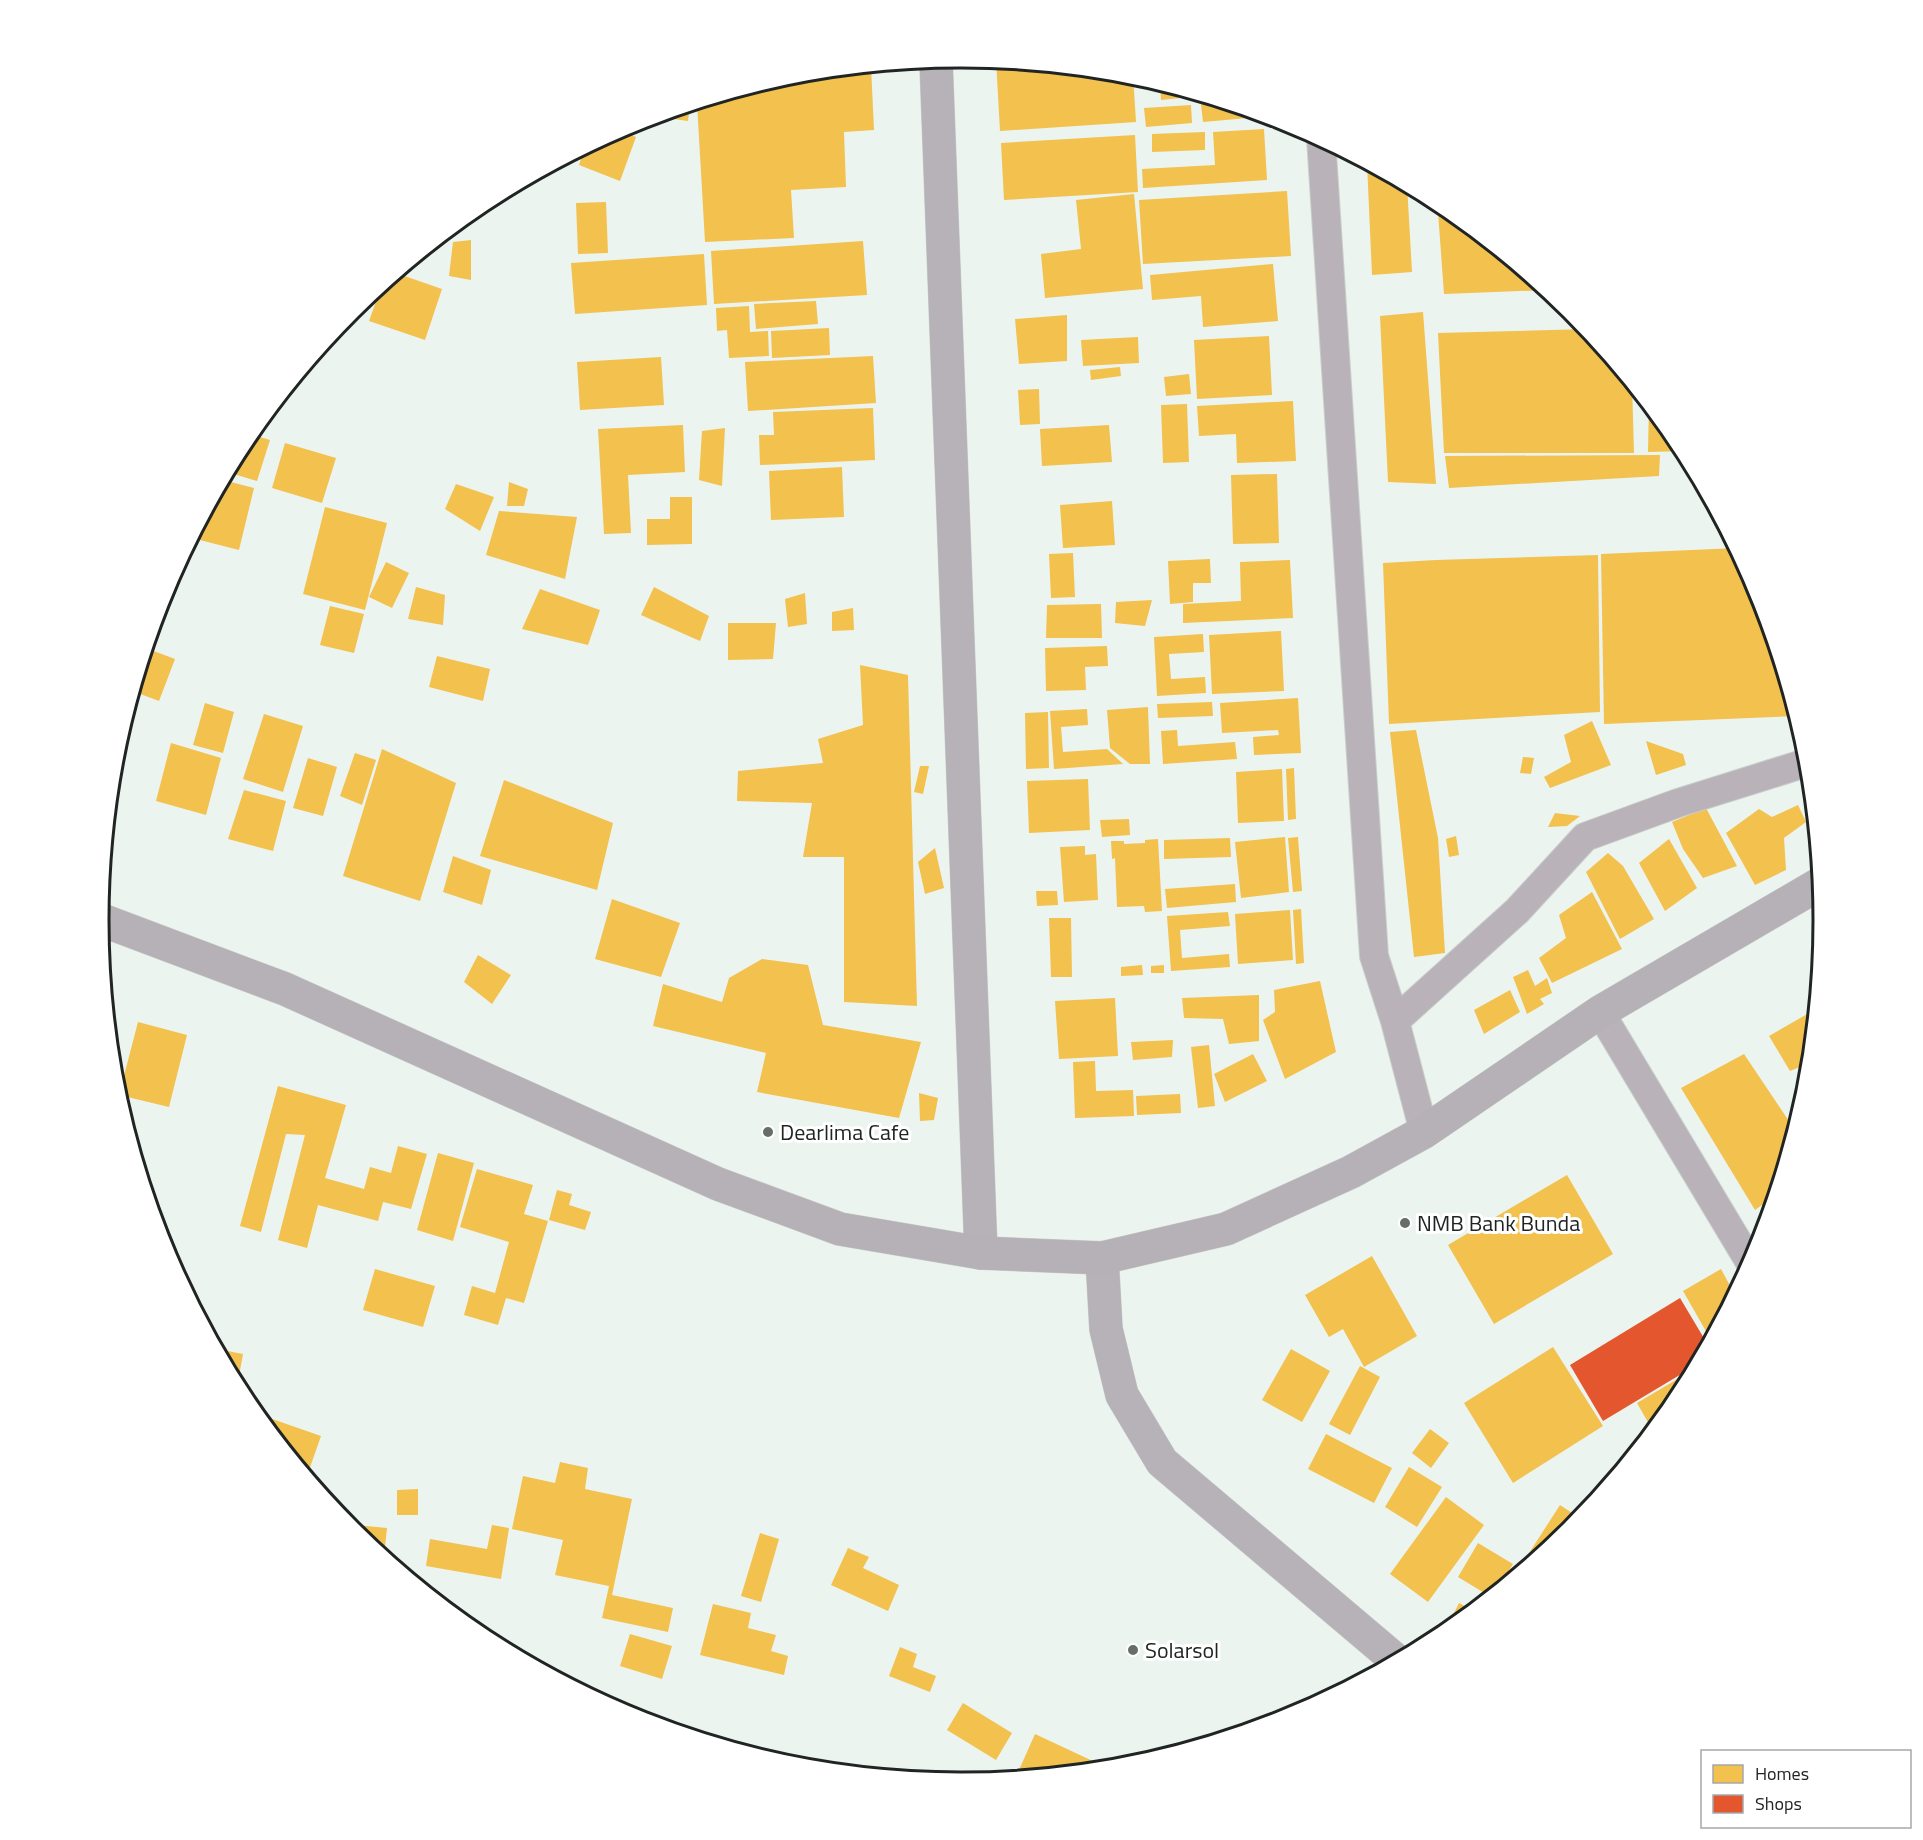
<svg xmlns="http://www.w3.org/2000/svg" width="1923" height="1840" font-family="'Titillium Web',sans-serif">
<rect width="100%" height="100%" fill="#ecf4f0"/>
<path fill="#f2c14e" d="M996 60 1133 75 1136 122 1000 131Z
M871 66 874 130 844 132 846 187 791 190 794 238 705 242 697 103 793 74Z
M1160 83 1270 116 1203 122 1200 96 1161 100Z
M690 105 688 121 652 116Z
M1191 105 1192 123 1146 127 1144 108Z
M1264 129 1267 180 1143 188 1142 169 1215 165 1213 132Z
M618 130 636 137 620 181 579 165 585 147Z
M1205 132V150L1152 152V134Z
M1135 135 1138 192 1004 200 1001 143Z
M1367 163 1407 184 1412 272 1372 275Z
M1287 191 1291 256 1143 264 1139 200Z
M1134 194 1143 289 1045 298 1041 254 1081 249 1076 200Z
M606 202 608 253 578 254 576 203Z
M1447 207 1455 214 1548 290 1444 294 1438 212H1447Z
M471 240V280L449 276 453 242Z
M863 241 867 295 714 304 711 251Z
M704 254 707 305 575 314 571 263Z
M1273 264 1278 321 1203 327 1201 296 1152 300 1150 275Z
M396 273 442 289 425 340 369 321 382 285Z
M816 301 818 324 756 329 754 304Z
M749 306 750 332 768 331 769 356 729 358 727 330 717 331 716 308Z
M1423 312 1436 484 1388 482 1380 316Z
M1067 315V361L1019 364 1015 319Z
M829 328 830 355 772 358 771 331Z
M1588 329 1632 384 1634 453H1444L1438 333Z
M1269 336 1272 395 1197 399 1194 340Z
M1138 337 1139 363 1083 366 1081 340Z
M873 356 876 403 748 411 745 362Z
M661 357 664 405 580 410 577 362Z
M1120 367 1121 376 1091 380 1090 370Z
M1189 374 1191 394 1166 396 1164 377Z
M1039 389 1040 424 1020 425 1018 390Z
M1293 401 1296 461 1237 463 1236 434 1199 436 1197 406Z
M1187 404 1189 462 1163 463 1161 405Z
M1649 404 1679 441 1685 451 1648 452Z
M873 408 875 460 760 465 759 435H774L773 412Z
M683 425 685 472 628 475 631 533 604 534 598 429Z
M1109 425 1112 462 1042 466 1040 429Z
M725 428 722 486 699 480 702 431Z
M250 434 270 440 257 481 227 472Z
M285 443 336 458 322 503 272 488Z
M1660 455 1659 476 1449 488 1445 456Z
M842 467 844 517 771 520 769 471Z
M1277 474 1279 543 1233 544 1231 475Z
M223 480 254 488 239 550 192 538Z
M509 482 528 489 524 506H507Z
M456 484 494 497 480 531 445 509Z
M670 497H692V544L647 545V519H670Z
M1112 501 1115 545 1063 548 1060 505Z
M325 507 387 523 365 610 303 594Z
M499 511 577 517 565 579 486 555Z
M1737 548 1759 590 1797 716 1604 724 1601 554Z
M1073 553 1075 597 1051 598 1049 554Z
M1598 555 1600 712 1389 724 1383 563 1436 560Z
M1210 559 1211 583H1193V602L1170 604 1168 561Z
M1290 560 1293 618 1183 623V604L1241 601 1240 562Z
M386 562 409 573 392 608 369 597Z
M416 587 445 595 443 625 408 619Z
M654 587 709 616 700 641 641 615Z
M540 589 600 610 588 645 522 629Z
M805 593 807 624 788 627 785 599Z
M1152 600 1145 626 1115 623 1116 602Z
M1101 604 1102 638H1046L1047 605Z
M330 606 364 614 354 653 320 645Z
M853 608 854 630 832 631V612Z
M728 623H776L773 659 728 660Z
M1281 631 1284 691 1212 694 1209 635Z
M1203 634 1204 652 1169 654 1171 679 1205 677 1206 693 1157 696 1154 637Z
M1107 646 1108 666 1085 667 1086 690 1046 691 1045 648Z
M151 650 175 659 159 701 135 692Z
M437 656 490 669 483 701 429 687Z
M860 665 908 675 917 1006 844 1002V857H803L812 803 737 801 738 771 823 763 818 739 863 725Z
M1298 698 1301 753 1254 755 1253 737 1279 735 1278 730 1222 733 1220 703Z
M1212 702 1213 716 1158 718 1157 704Z
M205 703 234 712 223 753 193 745Z
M1148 707 1150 764H1130L1110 748 1107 710Z
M1087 709 1088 725 1061 727 1063 752 1107 749 1123 764 1054 769 1050 711Z
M1048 712 1049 768 1026 769 1025 713Z
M264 714 303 726 283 792 243 779Z
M1592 721 1611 765 1550 788 1544 777 1571 762 1564 735Z
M1177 730 1178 746 1235 742 1237 759 1163 764 1161 731Z
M1416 730 1438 838 1445 953 1414 957 1390 732Z
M1646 741 1683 754 1686 765 1656 775Z
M171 743 221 758 206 815 156 801Z
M382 749 456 783 420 901 343 876Z
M355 753 376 760 362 805 340 796Z
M1523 757 1534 758 1531 774 1520 773Z
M308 758 337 767 323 816 293 808Z
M920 766H929L923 794 914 792Z
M1294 768 1296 819 1288 820 1286 769Z
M1282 769 1284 821 1238 823 1236 772Z
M1088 779 1090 830 1029 833 1027 781Z
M504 780 613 823 597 890 480 856Z
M244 790 286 801 273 851 228 839Z
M1798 805 1806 822 1784 838 1786 870 1755 885 1726 833 1759 809 1772 817Z
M1706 808 1737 866 1703 878 1683 849 1672 822Z
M1555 813 1580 816 1567 826 1548 827Z
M1129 819 1130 835 1102 837 1100 820Z
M1456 836 1459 855 1449 857 1446 839Z
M1285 837 1289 892 1241 898 1235 842Z
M1298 837 1302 891 1293 892 1288 838Z
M1230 838 1231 857 1164 859V840Z
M1158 839 1162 911 1145 912 1144 906 1117 907 1115 858 1112 859 1111 841H1124V844L1145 843V840Z
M1669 839 1697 888 1665 911 1639 863Z
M1085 846V855L1096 854 1098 900 1064 902 1060 847Z
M935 848 944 888 925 894 918 862Z
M1608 853 1623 866 1654 919 1620 939 1586 872Z
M453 856 491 870 482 905 443 892Z
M1235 884 1236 902 1167 908 1165 889Z
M1036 891H1057L1058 905 1037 906Z
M1592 892 1622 949 1552 983 1539 958 1566 938 1559 915Z
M612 899 680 923 661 977 595 959Z
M1301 909 1304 963 1296 964 1293 910Z
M1290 910 1293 960 1238 964 1235 914Z
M1228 912 1230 926 1180 930 1182 958 1229 954 1230 967 1171 971 1167 916Z
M1049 918H1071L1072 977H1051Z
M478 955 511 975 492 1004 464 982Z
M762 959 808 965 823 1025 921 1042 899 1118 757 1092 766 1053 653 1026 663 984 722 1002 729 978Z
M1142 965 1143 975 1121 976V967Z
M1164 965V973H1151V966Z
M1528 970 1535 986 1547 978 1552 993 1540 999 1544 1004 1527 1014 1513 977Z
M1320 981 1336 1052 1285 1079 1263 1020 1275 1012 1274 990Z
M1510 990 1520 1012 1484 1034 1474 1010Z
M1259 995V1041L1229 1044 1223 1019 1184 1018 1182 998Z
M1115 998 1118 1056 1059 1059 1055 1001Z
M1816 1009 1810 1069 1807 1064 1790 1071 1769 1036Z
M138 1022 187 1035 169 1107 119 1095Z
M1173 1040 1172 1057 1133 1060 1131 1042Z
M1209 1045 1215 1106 1198 1108 1191 1047Z
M1253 1054 1267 1081 1225 1102 1214 1074Z
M1744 1054 1795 1130 1776 1195 1755 1210 1681 1088Z
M1095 1061 1096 1091 1133 1090 1134 1116 1075 1118 1073 1062Z
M278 1086 346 1105 325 1178 364 1189 370 1167 391 1173 398 1146 427 1154 411 1209 383 1202 378 1221 318 1205 307 1248 278 1240 305 1135 286 1134 261 1232 240 1226Z
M919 1093 938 1098 934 1120 920 1121Z
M1180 1094 1181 1113 1137 1115 1136 1096Z
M438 1153 474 1163 453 1241 417 1230Z
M477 1169 533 1185 524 1214 548 1221 524 1303 506 1298 498 1325 464 1315 472 1286 495 1293 509 1242 460 1227Z
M1567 1175 1613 1254 1494 1324 1448 1245Z
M557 1190 572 1194 569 1205 591 1212 585 1230 549 1220Z
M1772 1207 1768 1220 1766 1227 1759 1215Z
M1372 1256 1417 1336 1364 1367 1343 1329 1329 1337 1305 1295Z
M375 1269 435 1286 423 1327 363 1310Z
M1721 1269 1735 1295 1711 1340 1683 1291Z
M1553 1347 1603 1426 1513 1483 1464 1403Z
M217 1349 243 1354 239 1376 230 1374Z
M1291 1349 1330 1371 1302 1422 1262 1400Z
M1360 1366 1380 1377 1350 1435 1329 1424Z
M1696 1368 1679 1400 1653 1431 1637 1403Z
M255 1413 321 1436 307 1476Z
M1430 1429 1449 1443 1431 1468 1412 1453Z
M1326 1434 1392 1468 1374 1503 1308 1469Z
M560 1462 588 1468 585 1489 632 1499 612 1595 673 1608 668 1632 602 1618 609 1586 555 1575 563 1540 512 1529 523 1476 555 1483Z
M1409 1467 1442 1487 1417 1527 1385 1507Z
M418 1489V1515H397V1490Z
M1446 1497 1484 1525 1428 1602 1390 1574Z
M1560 1505 1581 1519 1571 1530 1513 1578Z
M346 1524 387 1528 384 1557 351 1530Z
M492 1525 509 1528 501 1579 426 1566 430 1539 487 1549Z
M760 1533 779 1539 761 1602 741 1596Z
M1478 1543 1513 1564 1495 1593 1491 1597 1458 1577Z
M848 1548 869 1557 863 1568 899 1585 888 1611 831 1585Z
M1459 1603 1472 1610 1471 1613 1448 1632 1445 1631Z
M713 1604 751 1613 748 1628 776 1635 771 1651 788 1656 784 1675 700 1655Z
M630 1634 672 1646 662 1679 620 1666Z
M900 1647 917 1654 913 1667 936 1676 930 1692 889 1676Z
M963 1703 1012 1733 996 1760 947 1730Z
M1035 1734 1097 1763 1094 1770 1033 1776 1019 1770Z"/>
<path fill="#e4572e" d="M1680 1298 1708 1345 1698 1364 1603 1421 1570 1365Z"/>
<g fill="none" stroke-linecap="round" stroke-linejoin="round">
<g stroke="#c8cecb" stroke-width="30">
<path id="minor" d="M1321 138 1374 956 1395 1021 1424 1132
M1600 1012 1751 1264
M1395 1021 1517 911 1585 837 1678 803 1809 762"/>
</g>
<g stroke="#c8cecb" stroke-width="34">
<path id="secondary" d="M936 60 981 1253
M1102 1258 1106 1329 1122 1395 1162 1462 1397 1661"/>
</g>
<g stroke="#c8cecb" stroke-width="34">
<path id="trunk" d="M99 919 285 989 718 1184 840 1229 981 1253 1102 1258 1226 1229 1351 1172 1424 1132 1600 1012 1821 883"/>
</g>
<use href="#minor" stroke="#b9b3b9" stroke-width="28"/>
<use href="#secondary" stroke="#b6b2b7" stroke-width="33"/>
<use href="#trunk" stroke="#b6b1b6" stroke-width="33"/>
</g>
<g fill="#676d6b" stroke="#fff" stroke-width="2">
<circle cx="768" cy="1132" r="6"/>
<circle cx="1405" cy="1223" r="6"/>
<circle cx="1133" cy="1650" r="6"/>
</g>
<g text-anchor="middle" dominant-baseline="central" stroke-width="6" stroke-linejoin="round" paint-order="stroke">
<g font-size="22" fill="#202523" stroke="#fff" text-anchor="start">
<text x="780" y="1132">Dearlima Cafe</text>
<text x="1417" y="1223">NMB Bank Bunda</text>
<text x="1145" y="1650">Solarsol</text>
</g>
</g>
<path d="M0 0H1923V1840H0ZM109 920a852 852 0 1 1 1704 0a852 852 0 1 1-1704 0Z" fill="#fff" fill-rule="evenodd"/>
<path fill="none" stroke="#202523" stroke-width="3" d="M109 920a852 852 0 1 1 1704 0a852 852 0 1 1-1704 0Z"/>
<rect x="1701" y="1750" width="210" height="78" fill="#ffffff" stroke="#a6a8a7" stroke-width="1.5"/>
<rect x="1713" y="1765" width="30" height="18" fill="#f2c14e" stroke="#a6a8a7" stroke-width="1.5"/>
<text x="1755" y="1780" font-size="18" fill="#202523">Homes</text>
<rect x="1713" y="1795" width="30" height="18" fill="#e4572e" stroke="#a6a8a7" stroke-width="1.5"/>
<text x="1755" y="1810" font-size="18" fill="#202523">Shops</text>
</svg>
